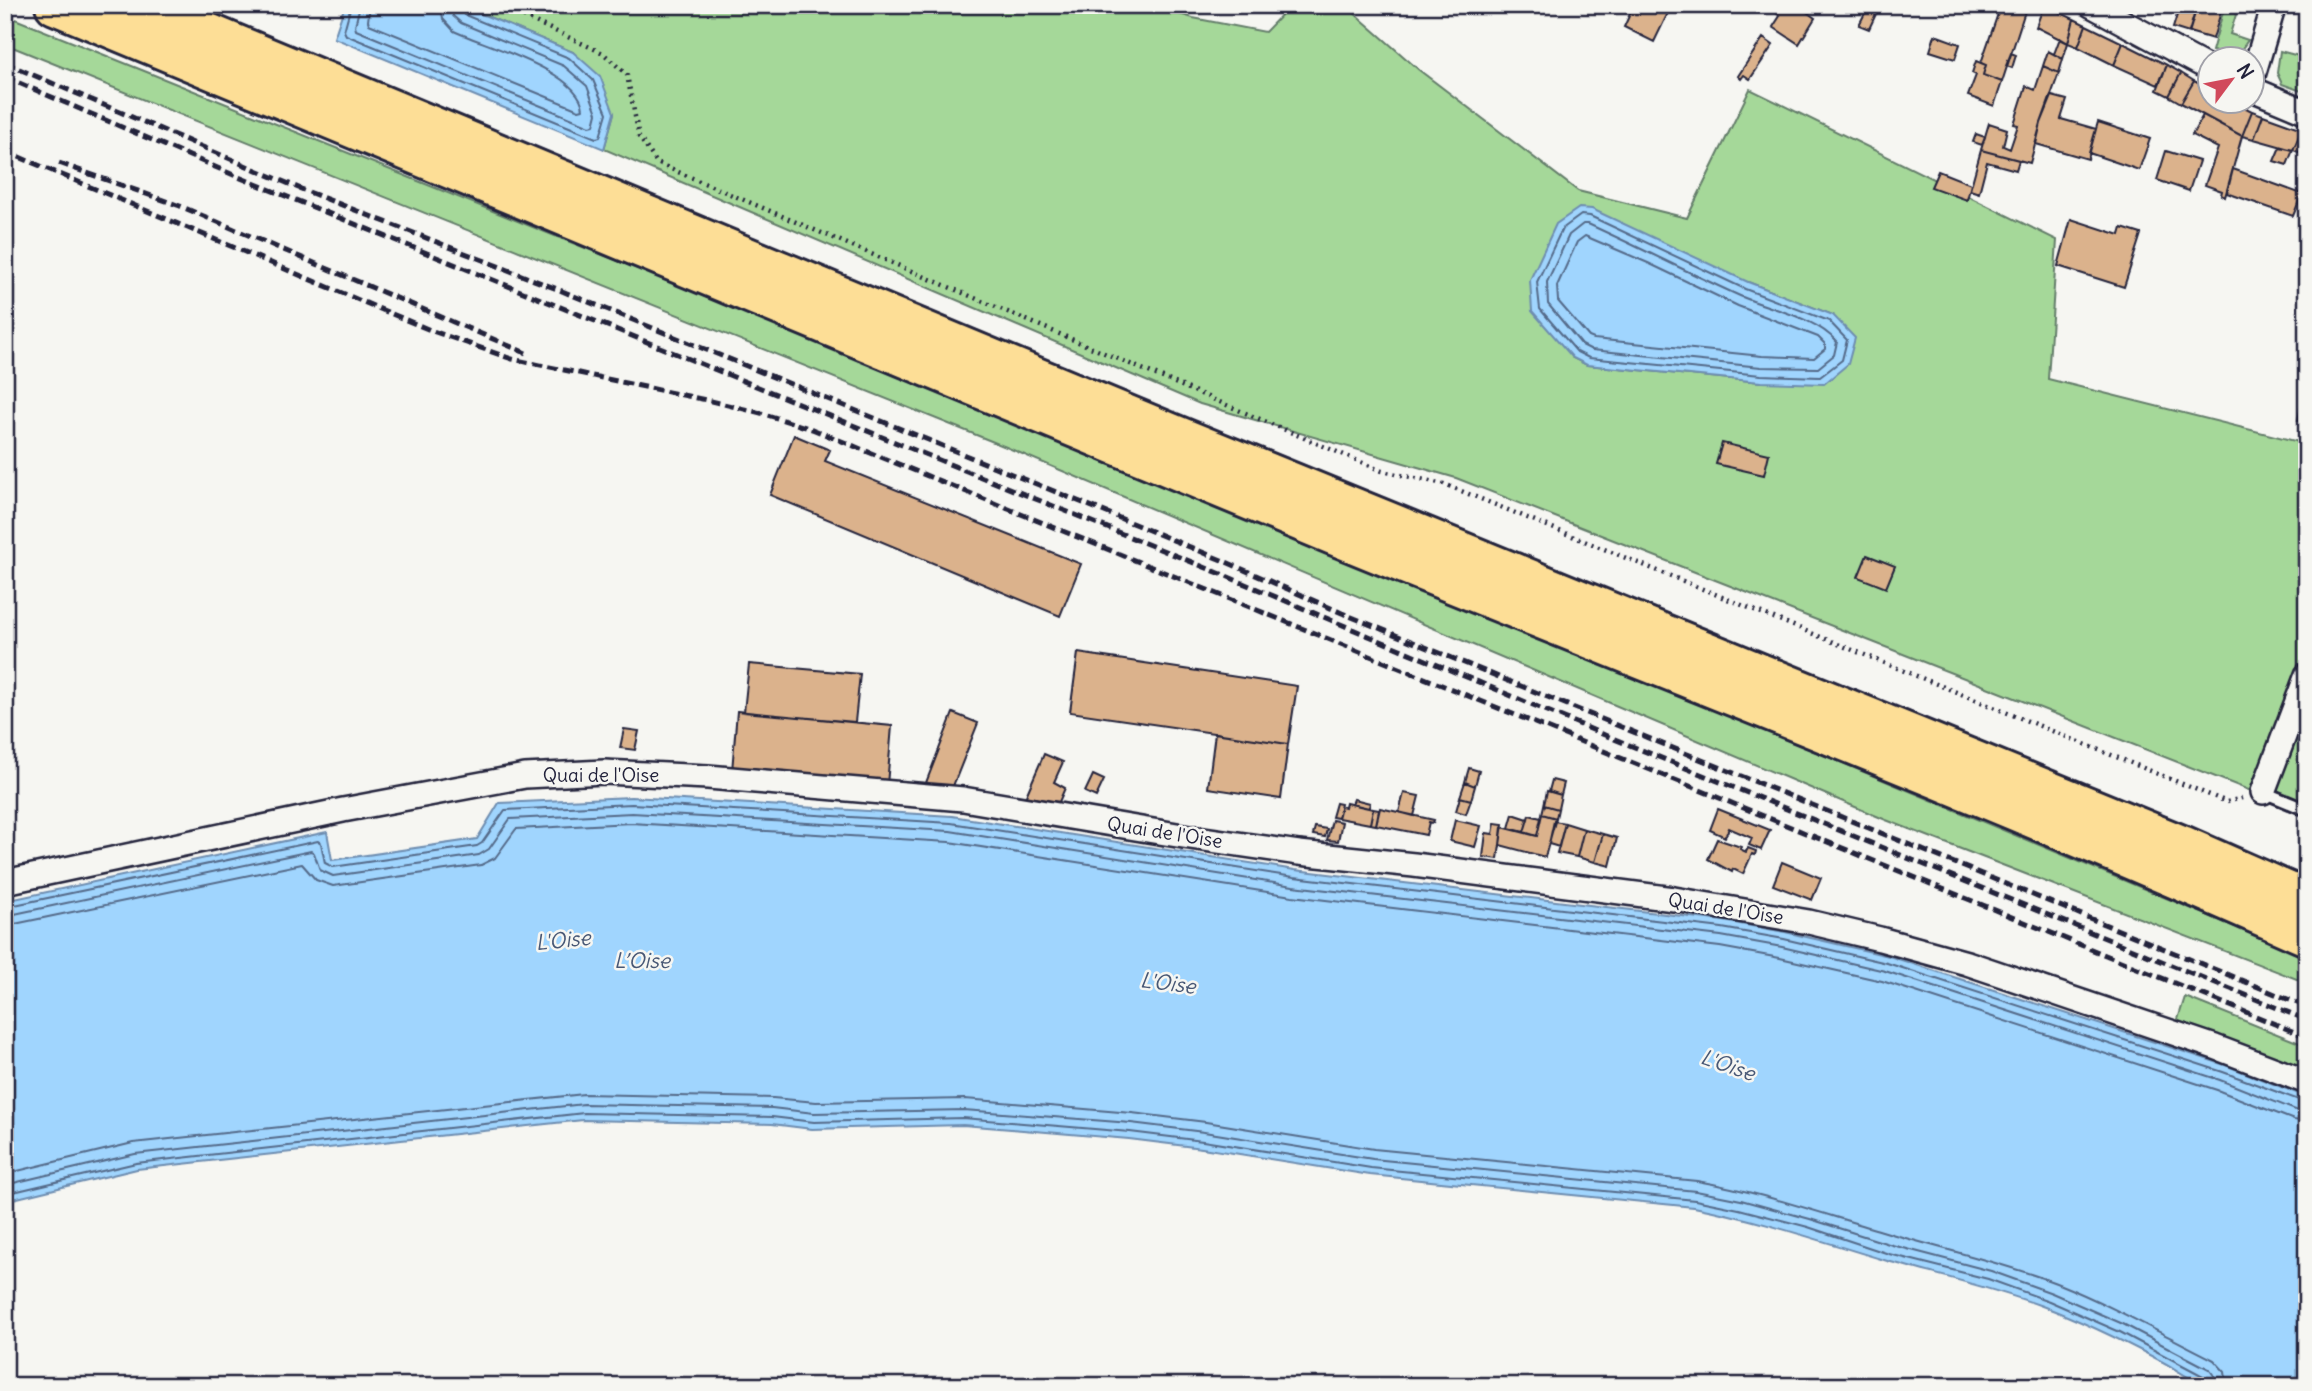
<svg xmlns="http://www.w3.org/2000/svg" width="2312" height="1391" font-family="Delius,sans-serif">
<rect width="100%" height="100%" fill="#f6f6f2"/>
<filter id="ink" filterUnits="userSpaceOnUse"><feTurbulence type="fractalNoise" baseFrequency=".0143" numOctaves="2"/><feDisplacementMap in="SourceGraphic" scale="14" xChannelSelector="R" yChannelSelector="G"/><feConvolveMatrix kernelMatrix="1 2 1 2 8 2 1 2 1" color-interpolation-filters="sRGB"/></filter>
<g filter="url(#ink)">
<path fill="#a5d899" stroke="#647d6a" stroke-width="2" fill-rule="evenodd" d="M460 5H1149L1193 18 1265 32 1291 5H1345L1419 70 1578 191 1687 218 1750 89 2057 240 2048 379 2307 444V813L1456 478 1200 404 604 149 614 113 573 52ZM1748 282 1833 315 1761 382 1587 365 1573 358Z
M2225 5H2239L2230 34 2248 40 2241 50 2231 55 2212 51Z
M5 15 560 238 1019 419 2307 957V983L1886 820 1006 447 5 44Z
M2307 30V86L2304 92 2282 84 2277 73 2280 51 2299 56Z
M2185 997 2307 1046V1097L2169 1048Z"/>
<path fill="#a0d5fe" stroke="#6e8db0" stroke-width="2" d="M345 5H460L573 52 600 76 614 113 604 149 334 38Z
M1579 208 1592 209 1748 282 1833 315 1855 338 1848 364 1824 384 1761 382 1587 365 1573 358 1532 311 1530 280 1556 224Z
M631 797 952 816 1295 870 1724 921 1785 932 1889 956 2225 1065 2307 1097V1386C2278 1386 2238 1390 2211 1386 2192 1383 2176 1368 2159 1360 2121 1340 2082 1321 2042 1306 1990 1287 1937 1275 1884 1260 1821 1241 1759 1220 1694 1207L1370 1175 1202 1148 1129 1139 963 1125 812 1129 772 1124 583 1120 137 1169 5 1201V901L327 832 332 860 477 839 499 803Z"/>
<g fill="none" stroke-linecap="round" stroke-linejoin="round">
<path stroke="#546a89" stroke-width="2" d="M351 5 344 31 346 35 596 138 600 137 607 113 593 80 569 58 465 15 461 11 460 5
M360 5 355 26 356 30 590 126 594 125 597 113 587 86 564 66 461 23 453 16 451 5
M370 5 368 21 369 24 579 110 583 109C580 71 486 46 454 31L443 19 441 5
M1581 215 1590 216 1745 289 1829 321 1847 340 1842 360 1820 377 1761 375 1589 358 1577 352 1540 309 1537 282 1562 229Z
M1583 224H1588C1639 247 1689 273 1740 296 1772 310 1814 316 1837 342L1834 355 1818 368 1761 367 1592 350 1582 345 1548 304 1547 282 1569 235Z
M1585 236 1648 263 1738 306 1818 337 1825 344V349L1814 358 1762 356 1594 339 1589 337 1558 301 1557 286 1577 242Z
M5 907 318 841 321 843 325 863 333 867 477 846 482 843 505 810 632 804 951 823 1294 877 1722 928 1784 939 1887 963 2223 1072 2307 1103
M5 916 311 851 314 853 320 870 333 876 479 855 489 849 510 819 632 813 950 831 1293 886 1721 936 1782 947 1885 971 2220 1080 2298 1111 2307 1112
M5 926 302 864 316 880 333 886 481 865 495 858 516 829 631 823 949 842 1292 896 1720 947 1780 958 1882 981 2217 1090 2294 1120 2307 1122
M5 1174 133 1143 584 1094 773 1098 816 1102 965 1099 1132 1113 1206 1122 1374 1149 1697 1181C1760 1192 1820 1213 1882 1231 1940 1249 1999 1261 2056 1283 2111 1305 2162 1334 2214 1360L2225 1372 2227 1386
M5 1185 135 1154 584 1104 772 1108 814 1113 964 1110 1131 1123 1204 1132 1373 1159 1696 1191 1741 1200 1810 1219 1892 1245 1991 1271 2052 1293 2123 1324 2209 1369 2215 1377 2217 1386
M5 1194 136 1163 584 1113 772 1117 814 1122 963 1118 1130 1132 1203 1141 1371 1168 1695 1200 1739 1209 1808 1227 1889 1254 1988 1279 2049 1301 2120 1332 2205 1377 2208 1386"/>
</g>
<path fill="#dbb28c" stroke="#22223b" stroke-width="2" d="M1634 5H1656L1669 11 1654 42 1624 27Z
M1781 5 1786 7 1797 5 1815 18 1799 44 1773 27 1780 16 1776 13Z
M1978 5H1990L2000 9 1998 14Z
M2001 5H2027L2002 82 1983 75 1986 65 1981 63Z
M2044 5 2074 19 2068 43 2036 27Z
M2180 5 2196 10 2189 33 2173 28Z
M2197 5 2222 8 2213 39 2189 32Z
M1867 9 1876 14 1869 29 1859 25Z
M2074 19 2086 25 2078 47 2068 43Z
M2086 25 2123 43 2114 65 2078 47Z
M1935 35 1960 44 1955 59 1930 51Z
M1763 38 1773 45 1750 79 1744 75 1741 79 1738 76Z
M2060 38 2068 43 2063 59 2054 54Z
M2123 43 2167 65 2158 85 2114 65Z
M2048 51 2063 59 2059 73 2043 66Z
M2011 53 2016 55 2012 68 2006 66Z
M1976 61 1986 65 1983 75 2002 82 1994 106 1968 96 1976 75 1972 73Z
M2167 65 2181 73 2169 96 2157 90Z
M2043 66 2059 73 2041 123 2030 163 1981 150 1989 123 2007 129 2003 146 2010 149 2018 125 2014 124 2026 86 2035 90Z
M2181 73 2194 81 2181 103 2169 96Z
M2194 81 2210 89V102H2234L2252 111 2242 136 2181 103Z
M2052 96 2067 100 2061 119 2096 129 2088 159 2036 144 2041 123Z
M2252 111 2263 115 2254 139 2242 136Z
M2203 115 2242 136 2225 197 2221 195 2222 191 2205 185 2218 148 2192 135Z
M2263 115 2302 129 2293 150 2254 139Z
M2098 122 2150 139 2139 170 2089 153Z
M2302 129 2307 131V155L2293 150Z
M1976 134 1985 137 1982 145 1973 142Z
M2280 147 2293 150 2287 165 2274 161Z
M1981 150 2019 160 2016 170 1987 162 1979 193 1970 190Z
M2166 151 2199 161 2189 191 2157 180Z
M2233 169 2302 194 2293 216 2227 193Z
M1938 171 1971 184 1967 200 1931 187Z
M2071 219 2120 235 2122 228 2141 234 2124 287 2058 266Z
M2306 382H2307V422L2298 420Z
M794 435 830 450 825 461 1081 564 1060 616 770 495Z
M1722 443 1769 454 1764 475 1716 464Z
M1867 555 1895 566 1886 588 1858 577Z
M1078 653 1297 686 1288 744 1070 712Z
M749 664 860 674 855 722 744 712Z
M737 711 892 726 887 785 732 771Z
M953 713 978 723 951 791 924 788Z
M624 729 639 731 635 750 620 748Z
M1215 733 1288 744 1281 799 1208 788Z
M1044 754 1063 762 1054 782 1065 788 1059 802 1025 798Z
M1469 768 1479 771 1475 786 1465 782Z
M1093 775 1104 780 1096 797 1085 792Z
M1552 780 1564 783 1561 795 1549 791Z
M1465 782 1475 786 1471 800 1460 797Z
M1547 791 1561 795 1558 809 1544 805Z
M1404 793 1419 796 1414 816 1399 812Z
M1460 797 1471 800 1466 814 1456 811Z
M1354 799 1370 803 1369 808 1352 804Z
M1336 803 1341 804 1338 818 1332 817Z
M1346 803 1373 809 1370 824 1338 818 1341 806 1345 807Z
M1544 805 1558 809 1556 818 1542 814Z
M1380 808 1434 820 1433 823 1429 822 1426 835 1376 825Z
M1373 809 1379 810 1376 825 1370 824Z
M1718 809 1770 830 1761 850 1749 845 1752 838 1729 828 1725 837 1710 830Z
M1513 814 1528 819 1524 832 1509 828Z
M1542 814 1556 818 1545 857 1500 845 1502 827 1537 836Z
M1529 815 1541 818 1537 836 1524 832Z
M1332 820 1342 822 1338 841 1327 840Z
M1455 820 1481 826 1475 847 1450 841Z
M1554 821 1565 823 1559 847 1549 844Z
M1495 823 1503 824 1498 859 1483 857 1486 833 1493 834Z
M1565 823 1584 829 1577 857 1557 853Z
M1315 827 1327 829 1325 837 1313 835Z
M1584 829 1603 834 1595 862 1577 857Z
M1603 834 1617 838 1610 866 1595 862Z
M1717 839 1741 847 1740 849 1746 852 1748 848 1756 851 1755 855 1752 854 1743 874 1733 869 1732 872 1708 859Z
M1782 862 1821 878 1812 900 1773 885Z"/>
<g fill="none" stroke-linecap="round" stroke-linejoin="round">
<g stroke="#22223b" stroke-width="16">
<path id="lane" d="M2263 792 2307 810"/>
</g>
<g stroke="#22223b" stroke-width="28">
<path id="street" d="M2091 5 2210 69
M2252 79 2274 5
M2252 89 2307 112
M2263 792 2307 675
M5 882 343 810 525 776 604 772 708 777 963 799 1183 836 1299 853 1414 865 1674 899 1809 922 1880 939 1967 963 2215 1047 2307 1082"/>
</g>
<g stroke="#22223b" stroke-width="44">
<path id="highway" d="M55 5C481 182 906 361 1333 535 1658 668 1986 793 2307 936
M141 5 1171 433 2182 845 2307 900"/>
</g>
<path stroke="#22223b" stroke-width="4.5" stroke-dasharray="2 5" stroke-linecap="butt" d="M498 5 603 53 627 75 639 137 657 163 1382 471 1444 484 2227 802 2242 798"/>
<use href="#lane" stroke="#f6f6f2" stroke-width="10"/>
<use href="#street" stroke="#f6f6f2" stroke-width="23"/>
<use href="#highway" stroke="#fdde96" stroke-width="38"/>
<path stroke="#22223b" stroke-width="5" stroke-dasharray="10 5" stroke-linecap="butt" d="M5 63 301 189 557 289 1083 503 1224 561 1342 613 2307 1007
M5 77 236 176 1219 573 1607 736 2307 1020
M5 151 430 330 512 359 711 401 761 413 812 429 2307 1037
M59 163 180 206 526 353"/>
</g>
</g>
<g text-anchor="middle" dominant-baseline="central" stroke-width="5" stroke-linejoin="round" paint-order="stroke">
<g font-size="19" fill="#22223b" stroke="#f6f6f2">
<text x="601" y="775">Quai de l'Oise</text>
<text transform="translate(1165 832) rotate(9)">Quai de l'Oise</text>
<text transform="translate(1726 908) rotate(9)">Quai de l'Oise</text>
</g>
<g font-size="21" font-style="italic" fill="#485876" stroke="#f6f6f2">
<text transform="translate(563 940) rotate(-6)">L'Oise</text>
<text x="642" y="960">L’Oise</text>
<text transform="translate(1168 983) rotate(7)">L'Oise</text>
<text transform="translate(1728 1065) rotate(19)">L'Oise</text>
</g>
</g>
<rect width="2312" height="1391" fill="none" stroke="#f6f6f2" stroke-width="28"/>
<rect x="14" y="14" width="2284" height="1363" fill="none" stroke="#22223b" stroke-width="2.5" filter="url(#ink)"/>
<g transform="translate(2231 80) rotate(58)"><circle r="33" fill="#f6f6f2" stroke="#a1a1a9" stroke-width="2"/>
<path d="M0-5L12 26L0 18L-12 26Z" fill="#d1495b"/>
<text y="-10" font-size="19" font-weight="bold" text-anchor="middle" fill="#22223b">N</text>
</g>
</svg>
